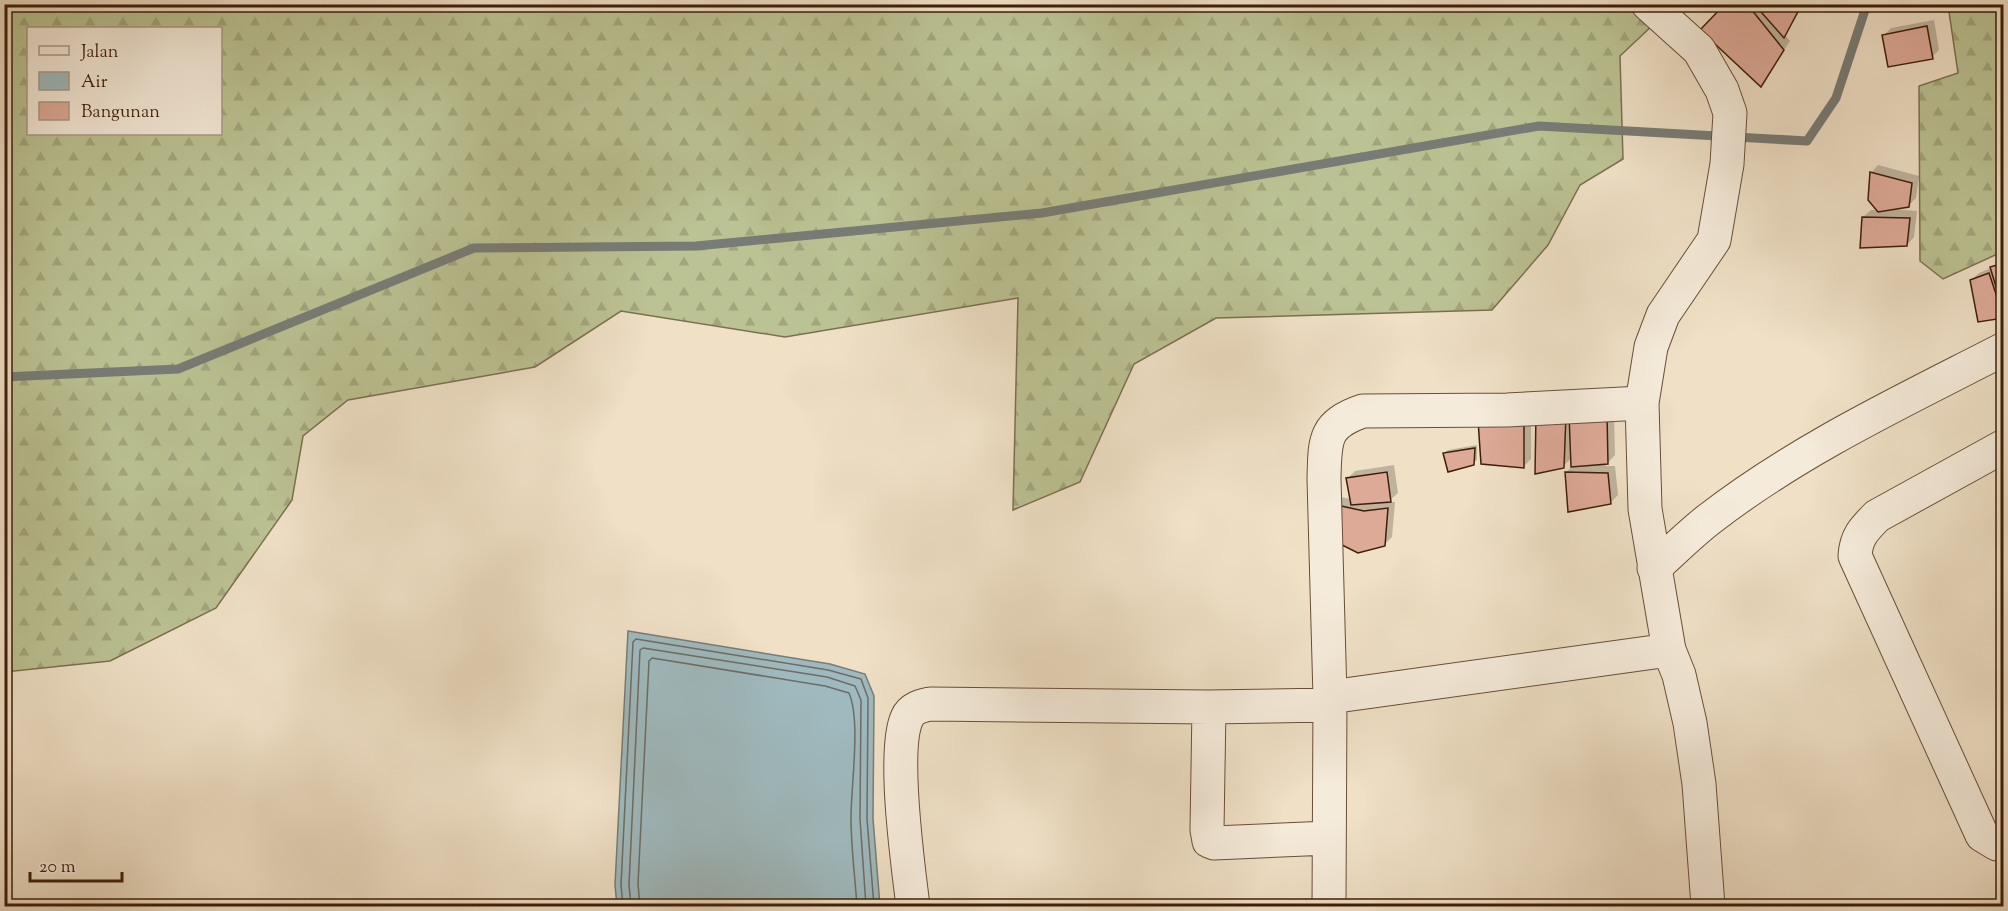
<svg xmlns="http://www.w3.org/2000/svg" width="2008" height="911" font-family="'Sorts Mill Goudy',serif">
<defs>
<pattern id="forest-firs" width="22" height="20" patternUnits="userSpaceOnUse" patternTransform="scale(1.5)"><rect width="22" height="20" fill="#bbc293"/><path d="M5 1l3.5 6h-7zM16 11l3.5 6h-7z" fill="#a2a67d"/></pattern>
</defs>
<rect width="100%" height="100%" fill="#efe0c6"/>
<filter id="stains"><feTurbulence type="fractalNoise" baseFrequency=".00333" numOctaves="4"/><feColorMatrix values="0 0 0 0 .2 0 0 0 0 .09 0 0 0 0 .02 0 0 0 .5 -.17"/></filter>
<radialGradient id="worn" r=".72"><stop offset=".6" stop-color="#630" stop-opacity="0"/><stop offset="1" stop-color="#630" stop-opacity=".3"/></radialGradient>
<path fill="url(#forest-firs)" stroke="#7c704e" stroke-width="1.5" fill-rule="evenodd" d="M5 5H1674L1620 56 1623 159 1580 185 1548 245 1492 310 1216 318 1134 364 1080 482 1013 510 1018 298 785 337 621 311 535 367 348 400 303 436 292 500 216 608 110 661 5 672ZM28 28H220V134H28Z
M1948 5H2003L2004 251 1943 279 1920 261 1919 86 1958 73Z"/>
<path fill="#9fbabf" stroke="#787c76" stroke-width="1.5" d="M628 631 830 664 865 674 874 696 873 819 880 906H617L615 885Z"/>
<path fill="#0003" d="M1727 4H1804L1785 35 1790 41 1761 85Z
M1934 20 1939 50 1932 57 1884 35 1891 28Z
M1878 165 1919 176 1916 198 1908 206 1889 209 1917 211 1914 237 1907 245 1863 217 1871 210H1878L1871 173Z
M2004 259V317L1971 280 1979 273 1991 268Z
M1531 414V459L1524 466 1482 463Z
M1538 414 1614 416 1615 455 1605 466H1615L1618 495 1610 503 1566 472 1573 466 1572 458 1563 466Z
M1477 445V460L1473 463 1444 453 1448 450Z
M1394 465 1398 493 1388 502H1395L1392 537 1384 545 1332 538 1341 497 1352 499 1348 478 1355 471Z"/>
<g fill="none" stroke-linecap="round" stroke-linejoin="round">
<path stroke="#6e6c64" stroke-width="1.5" d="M623 906 621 885 633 642 636 639 828 670 861 679 868 698 867 819 874 906
M631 906 629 885 640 650 643 648 827 677 855 686 861 700 860 819 866 906
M640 906 638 884 649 661 652 658 825 686 849 693C861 721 851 785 851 818 851 847 855 877 857 906"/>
<path stroke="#787c76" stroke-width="9" d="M4 377 178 369 474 248 696 246 1042 213 1539 126 1807 141 1836 98 1867 4"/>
</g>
<path fill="#deaa98" stroke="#3e1e08" stroke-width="1.5" d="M1725 4H1747L1784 50 1761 87 1700 30Z
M1754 4H1802L1784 38Z
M1927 26 1933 59 1888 67 1882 35Z
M1870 172 1912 183 1909 207 1878 212 1868 200Z
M1862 217 1910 218 1907 246 1860 248Z
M2004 263V313L1990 267Z
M1989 273 2004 318 1978 322 1970 280Z
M1536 414 1566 415 1564 468 1535 474Z
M1569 414H1607L1608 464 1571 467Z
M1478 420 1524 421V468L1481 464Z
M1475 448 1474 465 1448 472 1443 453Z
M1387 472 1391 502 1351 505 1346 478Z
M1565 472 1608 473 1611 504 1568 512Z
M1332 504 1364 511 1388 508 1385 546 1358 553 1330 539Z"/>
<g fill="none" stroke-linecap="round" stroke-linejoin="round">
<g stroke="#6a4e38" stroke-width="35">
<path id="minor" d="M1648 4 1699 50 1722 90 1730 113 1727 164 1714 240 1663 315 1651 347 1642 403 1645 509 1669 650 1679 675 1690 723 1699 784 1708 906
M2004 446 1877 516C1864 529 1856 537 1855 556L1982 835 1997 844 2004 842
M1654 568C1672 552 1689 535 1708 520 1798 450 1903 401 2004 349
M1330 697 1669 650
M1329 838 1214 843 1209 841 1207 830 1209 707 1329 705
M913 906C908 866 892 751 907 718 911 708 921 706 930 704L1209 707
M1329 906 1330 697 1324 479C1325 441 1323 424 1363 411L1507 410 1642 403"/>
</g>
<use href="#minor" stroke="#f5ebda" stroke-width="33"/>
</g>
<rect width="2008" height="911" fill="none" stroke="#efe0c6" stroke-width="24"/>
<rect x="6" y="6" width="1996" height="899" fill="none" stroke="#3e1e08" stroke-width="3"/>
<rect x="12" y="12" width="1984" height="887" fill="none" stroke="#3e1e08" stroke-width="1.5"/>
<rect x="27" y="27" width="195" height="108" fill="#f5ebda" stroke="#ac9986" stroke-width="1.5"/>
<rect x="39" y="46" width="30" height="9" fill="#f5ebda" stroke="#ac9986" stroke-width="1.5"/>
<text x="81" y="57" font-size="18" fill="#3e1e08">Jalan</text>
<rect x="39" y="72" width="30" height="18" fill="#9fbabf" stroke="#ac9986" stroke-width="1.5"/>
<text x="81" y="87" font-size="18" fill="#3e1e08">Air</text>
<rect x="39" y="102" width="30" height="18" fill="#deaa98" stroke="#ac9986" stroke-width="1.5"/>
<text x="81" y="117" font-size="18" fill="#3e1e08">Bangunan</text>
<path d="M30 872v9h92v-9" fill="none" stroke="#3e1e08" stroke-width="3"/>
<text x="39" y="872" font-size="18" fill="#3e1e08" stroke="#f5ebda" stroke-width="4.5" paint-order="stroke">20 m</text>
<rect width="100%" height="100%" filter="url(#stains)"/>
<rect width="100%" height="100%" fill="url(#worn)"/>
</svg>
